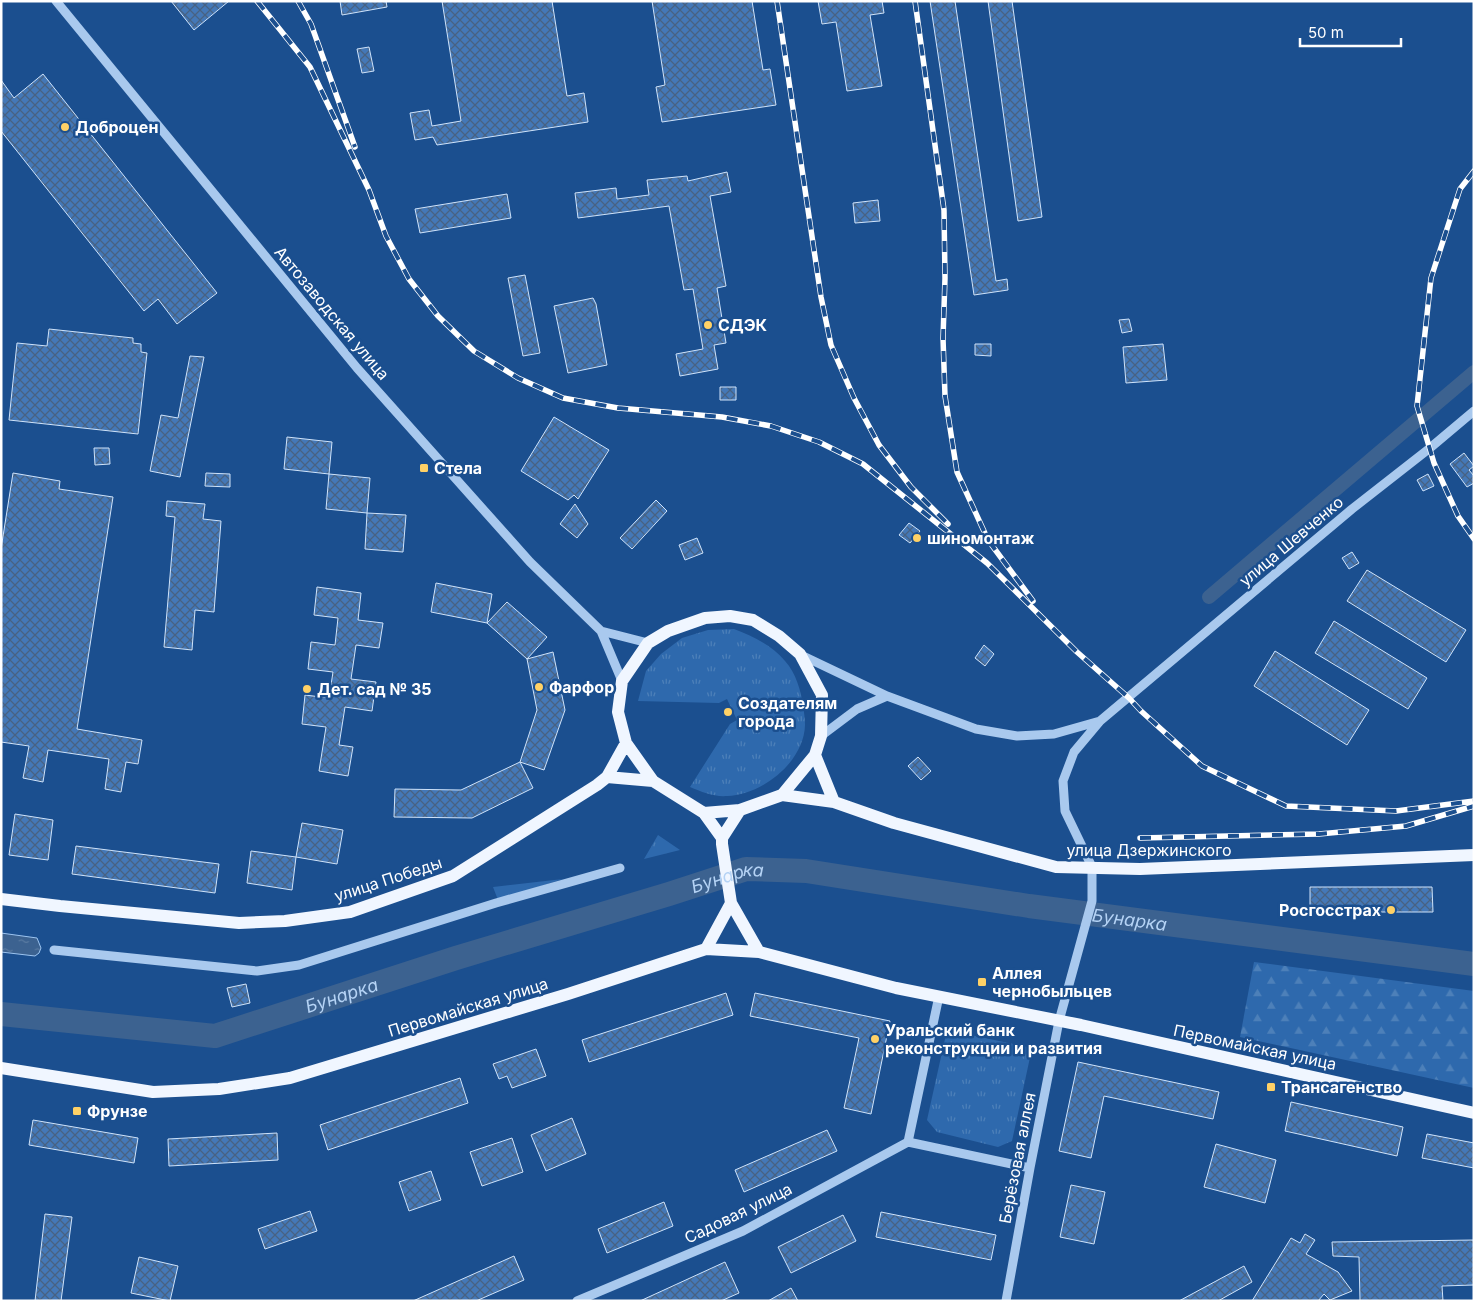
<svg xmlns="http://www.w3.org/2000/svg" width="1475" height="1302" font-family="Inter,sans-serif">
<defs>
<pattern id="forest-firs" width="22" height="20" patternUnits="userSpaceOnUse" patternTransform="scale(1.25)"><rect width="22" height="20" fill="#2e69ad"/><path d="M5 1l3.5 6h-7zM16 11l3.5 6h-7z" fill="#4d80b9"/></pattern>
<pattern id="park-tufts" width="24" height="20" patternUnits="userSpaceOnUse" patternTransform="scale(1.25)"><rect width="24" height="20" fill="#2e69ad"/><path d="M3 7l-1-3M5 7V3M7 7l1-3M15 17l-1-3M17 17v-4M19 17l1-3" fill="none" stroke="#4d80b9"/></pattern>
<pattern id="water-ripples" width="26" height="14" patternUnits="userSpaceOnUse" patternTransform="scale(1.25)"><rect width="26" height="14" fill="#3c6290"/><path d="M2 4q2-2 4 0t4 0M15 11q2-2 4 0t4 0" fill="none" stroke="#597aa1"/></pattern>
<pattern id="building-cross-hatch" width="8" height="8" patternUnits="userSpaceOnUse" patternTransform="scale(1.25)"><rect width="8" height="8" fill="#4478b7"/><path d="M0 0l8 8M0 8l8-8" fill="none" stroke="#486282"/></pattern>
</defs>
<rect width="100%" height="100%" fill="#1b4f8f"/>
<path fill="url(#forest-firs)" d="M1254 962 1474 991V1088L1240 1037Z"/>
<path fill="url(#park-tufts)" d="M734 629C752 636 772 645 785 661 796 673 801 691 803 706 804 712 805 719 805 725 804 762 762 795 727 796 714 797 702 792 690 787L730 724 737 720 727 699 719 703 638 701 646 671 661 654 682 638 708 630Z
M658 835 680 850 644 859Z
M947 1030 1032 1048 1012 1141 998 1147 937 1132 927 1120Z"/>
<path fill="#2e69ad" d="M563 879 498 900 493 887Z"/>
<path fill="url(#water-ripples)" stroke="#9cc4f0" d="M1 933 37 938 41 948 39 953 35 956 1 952Z"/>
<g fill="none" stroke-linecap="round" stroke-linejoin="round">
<path stroke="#3c6290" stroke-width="14" d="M1209 597 1474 372"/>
<path stroke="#3c6290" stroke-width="24" id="s1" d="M1 1014 215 1036 456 958 669 894 746 869 806 871 1029 906 1474 964"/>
</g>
<path fill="url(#building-cross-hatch)" stroke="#cfe3fa" d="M171 1H229L194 30Z
M340 1H386L387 7 342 15Z
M442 1H552L567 96 584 93 588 122 437 145 433 137 415 140 410 113 429 110 432 126 461 121Z
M652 1H752L763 70 770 69 776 105 662 122 656 87 665 85Z
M818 1H882L884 13 870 15 882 86 847 91 836 22 822 24Z
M930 1H955L996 281 1007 279 1008 290 974 295Z
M988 1H1012L1042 217 1018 221Z
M369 47 374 71 362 73 357 49Z
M43 74 217 293 177 324 158 299 144 311 1 131V80L14 98Z
M727 172 731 192 710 196 726 286 717 288 726 343 714 345 718 369 680 376 676 354 703 349 693 289 684 290 669 206 578 218 575 193 616 188 617 199 649 195 647 180 687 176 688 181Z
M507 194 511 218 420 233 415 209Z
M878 200 880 221 855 223 853 203Z
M525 275 540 353 523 356 508 278Z
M593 298 596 304 607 365 568 373 554 306Z
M1129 319 1132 331 1122 333 1119 320Z
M49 329 133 338V343L141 344V352L147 353 138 434 9 420 17 343 47 346Z
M975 344H991V356L975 355Z
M1163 344 1167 380 1126 383 1123 347Z
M190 356 204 357 180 477 150 471 161 415 178 418Z
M720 387H736V400H720Z
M554 417 609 450 578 499 574 495 568 500 521 471Z
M287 437 332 442 329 474 284 469Z
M94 448H109L110 464 95 465Z
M1464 453 1474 466 1469 470 1474 476V483L1467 487 1450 464Z
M13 473 60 481 59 489 113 497 77 729 142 740 138 764 126 762 121 792 105 789 109 759 48 750 43 782 23 778 29 746 1 742V549Z
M206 473 230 474V487L205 486Z
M329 474 370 478 367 513 326 509Z
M1428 474 1434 486 1423 491 1417 480Z
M656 500 667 511 632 549 620 538Z
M167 501 205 504 203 519 221 521 214 612 195 610 192 650 164 647 175 517 166 516Z
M575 504 588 524 577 538 560 524Z
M367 513 406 515 403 552 365 549Z
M909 523 920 531 910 543 899 535Z
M697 538 703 553 685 560 679 545Z
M1352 552 1359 563 1349 569 1342 558Z
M1367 570 1466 630 1446 662 1347 601Z
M436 583 492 594 487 623 431 612Z
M317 587 361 593 358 620 383 623 379 648 356 645 351 679 376 682 372 711 345 707 339 745 353 747 348 776 319 771 326 727 302 724 305 695 329 698 333 672 308 669 311 642 335 645 338 618 314 615Z
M507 602 547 637 527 659 487 623Z
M1334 621 1427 678 1408 709 1315 653Z
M984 645 994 654 985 666 975 658Z
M1275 651 1369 710 1347 745 1254 686Z
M553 652 565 710 544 770 520 762 537 710 527 659Z
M918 757 931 771 921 780 908 766Z
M520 762 533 788 472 818 394 817 395 789 461 790Z
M15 814 53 820 48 860 9 855Z
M302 823 343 830 337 864 296 857Z
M76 846 219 864 215 893 72 874Z
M251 851 296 857 292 890 247 883Z
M1310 887H1432L1433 912H1310Z
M246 984 250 1003 232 1007 227 988Z
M726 993 733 1015 589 1062 582 1040Z
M755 993 890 1021 871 1114 844 1108 859 1038 750 1016Z
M536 1049 546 1076 512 1088 507 1076 499 1079 493 1064Z
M1078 1062 1219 1092 1213 1119 1104 1096 1091 1158 1059 1151Z
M460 1078 468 1103 328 1150 320 1125Z
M1291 1102 1403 1127 1397 1156 1285 1131Z
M572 1118 586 1154 546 1171 531 1135Z
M33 1120 138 1138 134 1163 29 1145Z
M827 1130 837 1151 744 1192 735 1170Z
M277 1133 278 1160 169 1166 168 1139Z
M1427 1134 1474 1143V1168L1422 1158Z
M512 1138 523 1172 482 1186 470 1152Z
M1216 1144 1276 1160 1265 1203 1204 1187Z
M431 1171 441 1200 409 1211 399 1182Z
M1071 1185 1105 1192 1094 1244 1060 1237Z
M664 1202 673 1226 607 1253 598 1229Z
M310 1211 317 1231 265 1249 258 1229Z
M881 1212 996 1235 991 1260 876 1237Z
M45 1214 72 1217 61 1301H35Z
M843 1215 856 1241 791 1273 778 1247Z
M1305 1234 1315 1240 1306 1254 1338 1272 1352 1291 1330 1300 1324 1294 1318 1301H1252L1291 1238 1300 1243Z
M1474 1240V1285L1442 1286 1443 1301H1360L1359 1257 1333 1256 1332 1242Z
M514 1256 524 1280 476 1301H413Z
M139 1257 178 1266 170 1301 131 1293Z
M725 1262 739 1293 721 1301H640Z
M1244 1266 1252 1282 1218 1301H1179Z
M791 1288 798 1301H768Z"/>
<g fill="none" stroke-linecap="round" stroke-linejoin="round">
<path stroke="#a9c9ee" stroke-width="9" d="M56 1 357 368 530 562 601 631 622 681
M601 631 648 643
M801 655 887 696 976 729 1017 736 1054 734 1100 721
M821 736 857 709 887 696
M54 950 257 971 299 965 496 903 620 868
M908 1142 939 996
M908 1142 1030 1168
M577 1301 743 1231 908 1142
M1006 1301 1030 1168 1059 1021 1092 901V867L1065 811 1063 781 1074 752 1100 721 1352 509 1430 448 1474 411"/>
<path stroke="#f0f6ff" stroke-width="12" d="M815 755 834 802
M607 777 653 781
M782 795 834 802 894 823 1056 867 1140 869 1474 855
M740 810 722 838V844L731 903 759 952
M704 813 740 810 782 795 815 755 821 736 822 695 800 654 779 636 753 620 730 616 705 618 668 631 648 643 622 681 618 712 626 743 653 781 704 813 722 838
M1 899 60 906 239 923 285 921 350 912 453 876 597 785 607 777 626 743
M706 949 731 903
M1 1068 153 1092 219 1089 290 1078 568 994 706 949 759 952 896 988 1081 1025 1474 1113"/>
<g stroke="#fff" stroke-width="5.5">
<path id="rail" d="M257 1 310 67 369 190 386 236 409 279 438 316 474 351 518 378 563 398 618 408 722 417 771 426 819 442 863 464 987 563 1077 652 1129 698 1141 711 1202 766 1286 806 1396 811 1474 801
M298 1 311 24 355 147
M777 1 821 297 831 345 854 398 879 445 911 487 948 524
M915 1 944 210 945 278 943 338 945 396 957 472 988 540 1033 601
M1474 171 1460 189 1431 278 1417 406 1434 463 1458 516 1474 539
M1140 838 1319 834 1406 826 1474 806"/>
</g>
<use href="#rail" stroke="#1b4f8f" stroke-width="4" stroke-dasharray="11" stroke-linecap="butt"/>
</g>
<g fill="#ffd166" stroke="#1b4f8f" stroke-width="2">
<circle cx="65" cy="127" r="5"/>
<circle cx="708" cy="325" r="5"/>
<rect x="419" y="463" width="10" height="10" rx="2.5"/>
<circle cx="917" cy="538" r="5"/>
<circle cx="539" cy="687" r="5"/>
<circle cx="307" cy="689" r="5"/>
<circle cx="728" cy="712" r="5"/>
<circle cx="1391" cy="910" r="5"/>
<rect x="977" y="977" width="10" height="10" rx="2.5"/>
<circle cx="875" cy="1039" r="5"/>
<rect x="1266" y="1082" width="10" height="10" rx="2.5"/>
<rect x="72" y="1106" width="10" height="10" rx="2.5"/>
</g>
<g text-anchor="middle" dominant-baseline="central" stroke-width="5" stroke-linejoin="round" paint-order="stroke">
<g font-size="16" font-weight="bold" fill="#fff" stroke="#1b4f8f" text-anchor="start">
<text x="75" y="127">Доброцен</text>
<text x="718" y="325">СДЭК</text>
<text x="434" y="468">Стела</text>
<text x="927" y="538">шиномонтаж</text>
<text x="549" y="687">Фарфор</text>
<text x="317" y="689">Дет. сад № 35</text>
<text x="738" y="703">Создателям<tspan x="738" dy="18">города</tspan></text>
<text x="1381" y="910" text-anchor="end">Росгосстрах</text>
<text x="992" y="973">Аллея<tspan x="992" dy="18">чернобыльцев</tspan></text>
<text x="885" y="1030">Уральский банк<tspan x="885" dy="18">реконструкции и развития</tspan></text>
<text x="1281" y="1087">Трансагенство</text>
<text x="87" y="1111">Фрунзе</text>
</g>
<g font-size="16" fill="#fff" stroke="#1b4f8f">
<text transform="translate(332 313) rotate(50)">Автозаводская улица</text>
<text transform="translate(1291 541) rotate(-40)">улица Шевченко</text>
<text x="1149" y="850">улица Дзержинского</text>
<text transform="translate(388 879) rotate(-18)">улица Победы</text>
<text transform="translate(468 1007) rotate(-17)">Первомайская улица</text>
<text transform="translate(1255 1047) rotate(12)">Первомайская улица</text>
<text transform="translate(1017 1158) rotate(-79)">Берёзовая аллея</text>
<text transform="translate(738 1213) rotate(-26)">Садовая улица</text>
</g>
<g font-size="18" font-style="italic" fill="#b5d3f5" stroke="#1b4f8f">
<text stroke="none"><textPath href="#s1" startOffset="752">Бунарка</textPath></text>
<text stroke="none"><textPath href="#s1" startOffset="1159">Бунарка</textPath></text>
<text stroke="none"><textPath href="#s1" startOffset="348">Бунарка</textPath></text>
</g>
</g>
<rect width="1475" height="1302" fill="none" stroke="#ffffff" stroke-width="5"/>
<path d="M1300 38v8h101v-8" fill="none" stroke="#ffffff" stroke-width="2.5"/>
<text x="1308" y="38" font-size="15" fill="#ffffff" stroke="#1b4f8f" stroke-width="4" paint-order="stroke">50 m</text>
</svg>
